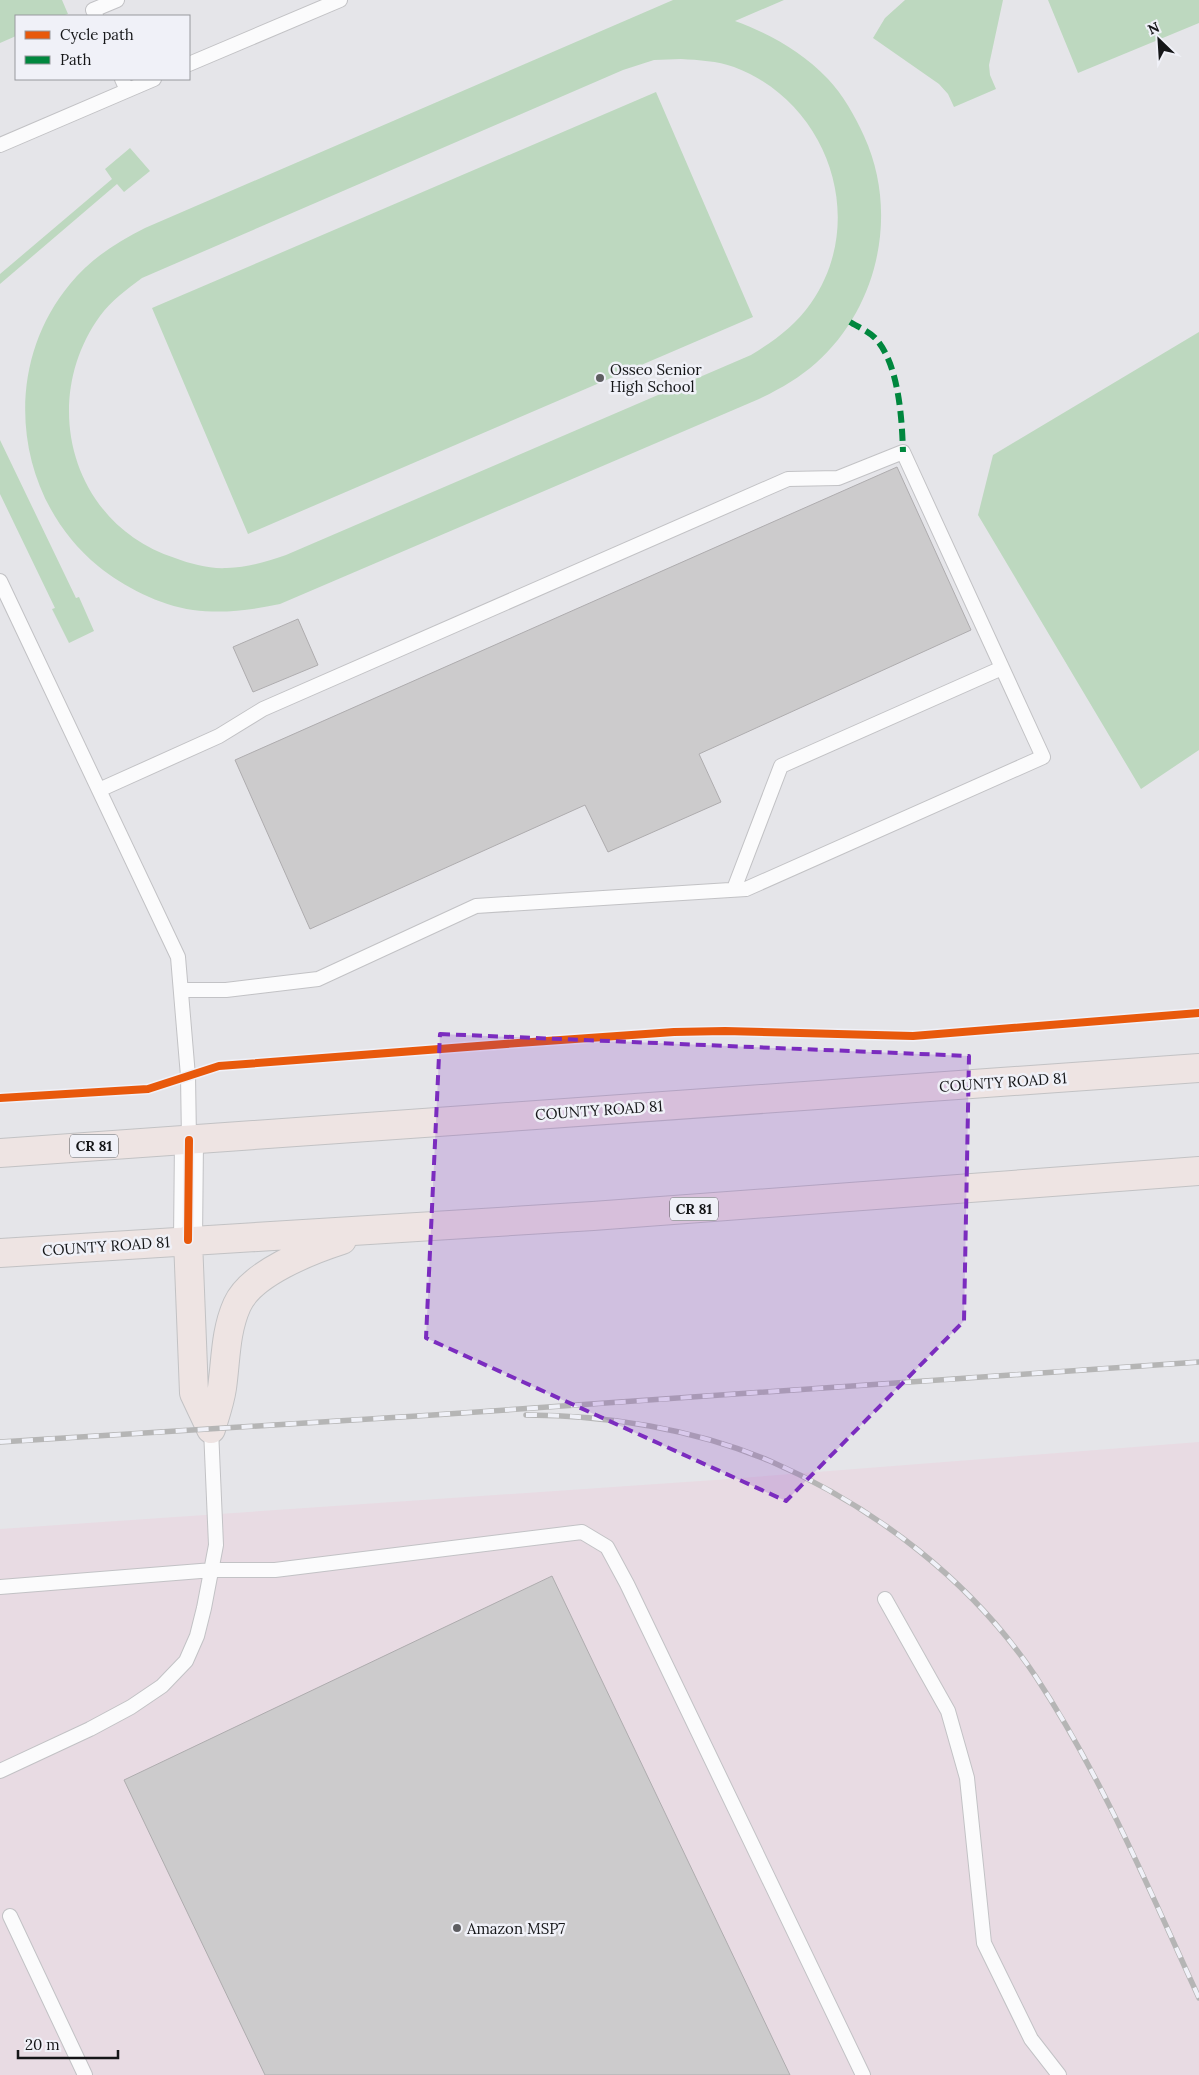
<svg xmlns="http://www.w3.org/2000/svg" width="1199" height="2075" font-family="Lora,serif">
<rect width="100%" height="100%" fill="#e5e5e9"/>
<path fill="#e8dbe3" d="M1199 1442V2075H0V1529L715 1480Z"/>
<path fill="#bdd8bf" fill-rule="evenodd" d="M0 0H62L68 14 62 16H16V36L0 43Z
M673 0H784L735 21C770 34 801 51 828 79 843 95 855 116 864 136 899 212 879 307 816 363 799 378 780 389 759 399L280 604C251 610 223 614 193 610 159 605 124 587 98 566 14 497 0 368 70 284 90 259 117 242 145 228ZM681 59C699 60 717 61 734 67 828 102 869 220 811 303 795 326 774 341 751 355L286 555C266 562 248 567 227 568 209 569 191 564 175 558 72 525 38 402 100 316 111 301 127 289 142 278L623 70 654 60Z
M905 0H1003L989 65 990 75 996 89 954 107 948 94 939 84 873 38 885 18Z
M1048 0H1199V23L1078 73Z
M656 92 753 317 248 534 152 308Z
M130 148 150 171 124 192 117 184 0 284V274L112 179 105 169Z
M1199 332V750L1141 789 978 515 993 455Z
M0 440 76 598 79 597 94 631 69 643 52 609 55 608 0 494Z"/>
<path fill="#cccbcc" stroke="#aeacae" d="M897 467 971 630 699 754 721 802 608 852 585 805 310 929 235 760Z
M298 619 318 665 253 692 233 647Z
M552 1576 790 2075H265L124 1780Z"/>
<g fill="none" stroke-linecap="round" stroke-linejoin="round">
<g stroke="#c2c2c5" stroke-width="16">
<path id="lane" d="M96 16 93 10 117 0
M189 64 340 0
M122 79 127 90
M0 145 154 79
M0 581 178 957 188 1076 189 1140
M99 790 219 736 263 709 788 479 838 478 903 452 1043 757 746 889 476 906 318 979 226 990H182
M734 889 781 766 1002 668
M0 1587 213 1570H275L582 1532 607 1547 627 1584 863 2075
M885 1599 948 1711 967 1778 984 1943 1031 2039 1059 2075
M0 1771 90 1729 131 1707 162 1686 186 1661 197 1636 204 1608 216 1545 211 1429
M10 1916 85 2075"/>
</g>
<g stroke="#c2c2c5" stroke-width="30">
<path id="street" d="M188 1240 189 1140"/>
</g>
<g stroke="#c2c2c4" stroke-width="30">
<path id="highway" d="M0 1153 1199 1068
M188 1240 194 1393 211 1429
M0 1253 593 1216 1199 1171
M211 1429C215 1416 220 1402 222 1388 226 1360 225 1332 237 1305 251 1273 311 1250 342 1240"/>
</g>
<use href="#lane" stroke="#fbfbfc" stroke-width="14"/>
<use href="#street" stroke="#fbfbfc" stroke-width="28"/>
<use href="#highway" stroke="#eee4e3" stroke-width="28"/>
<g stroke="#b5b5b5" stroke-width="5.5">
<path id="rail" d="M526 1415C607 1415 694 1429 770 1461 875 1507 972 1581 1036 1677 1102 1777 1149 1889 1199 1998
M0 1442 433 1415 1199 1362"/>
</g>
<use href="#rail" stroke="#f0f1f8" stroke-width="4" stroke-dasharray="11" stroke-linecap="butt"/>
<path stroke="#00873e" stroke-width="6" stroke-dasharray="12 6" stroke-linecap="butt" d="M850 322C858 327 870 332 876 339 899 365 902 419 903 452"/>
<g stroke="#f0f1f8" stroke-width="11">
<path id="cycleway" d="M0 1098 148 1089 219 1066 518 1043 674 1032 725 1031 913 1036 1199 1013
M188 1240 189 1140"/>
</g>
<use href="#cycleway" stroke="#e8590c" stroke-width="8"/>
</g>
<path fill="#7b2cbf" fill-opacity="0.2" stroke="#7b2cbf" stroke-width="4" stroke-dasharray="10 6" stroke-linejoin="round" d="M440 1034 969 1056 964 1321 786 1501 426 1338Z"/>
<g fill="#5e5e61" stroke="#f0f1f8" stroke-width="2">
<circle cx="600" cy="378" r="5"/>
<circle cx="457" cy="1928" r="5"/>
</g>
<g text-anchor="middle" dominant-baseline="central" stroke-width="5" stroke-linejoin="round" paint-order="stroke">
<g fill="#f0f1f8" stroke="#57585b" stroke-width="1">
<rect x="70" y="1134.5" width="48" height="23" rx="4"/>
<rect x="670" y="1197.5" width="48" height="23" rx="4"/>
</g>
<g font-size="14" font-weight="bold" fill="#151618">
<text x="94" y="1146">CR 81</text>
<text x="694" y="1209">CR 81</text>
</g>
<g font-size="15" fill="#151618" stroke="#f0f1f8" text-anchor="start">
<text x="610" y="369">Osseo Senior<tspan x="610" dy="17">High School</tspan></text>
<text x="467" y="1928">Amazon MSP7</text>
</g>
<g font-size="15" fill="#151618" stroke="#f0f1f8">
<text transform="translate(1003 1082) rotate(-4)">COUNTY ROAD 81</text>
<text transform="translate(599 1110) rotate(-4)">COUNTY ROAD 81</text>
<text transform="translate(106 1246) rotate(-4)">COUNTY ROAD 81</text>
</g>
</g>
<rect x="15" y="15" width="175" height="65" fill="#f0f1f8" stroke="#98999e"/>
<rect x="25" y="31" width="25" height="8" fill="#e8590c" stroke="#98999e"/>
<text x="60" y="40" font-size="15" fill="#151618">Cycle path</text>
<rect x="25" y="56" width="25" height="8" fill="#00873e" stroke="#98999e"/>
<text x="60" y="65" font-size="15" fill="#151618">Path</text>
<g transform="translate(1159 40) rotate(335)" stroke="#f0f1f8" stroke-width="4" paint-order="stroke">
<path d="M0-4L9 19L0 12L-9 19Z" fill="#151618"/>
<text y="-8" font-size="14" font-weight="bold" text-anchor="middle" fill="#151618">N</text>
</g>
<path d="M18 2050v8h100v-8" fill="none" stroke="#151618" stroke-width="2.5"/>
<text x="25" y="2050" font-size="15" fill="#151618" stroke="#f0f1f8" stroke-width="4" paint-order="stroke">20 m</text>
</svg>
